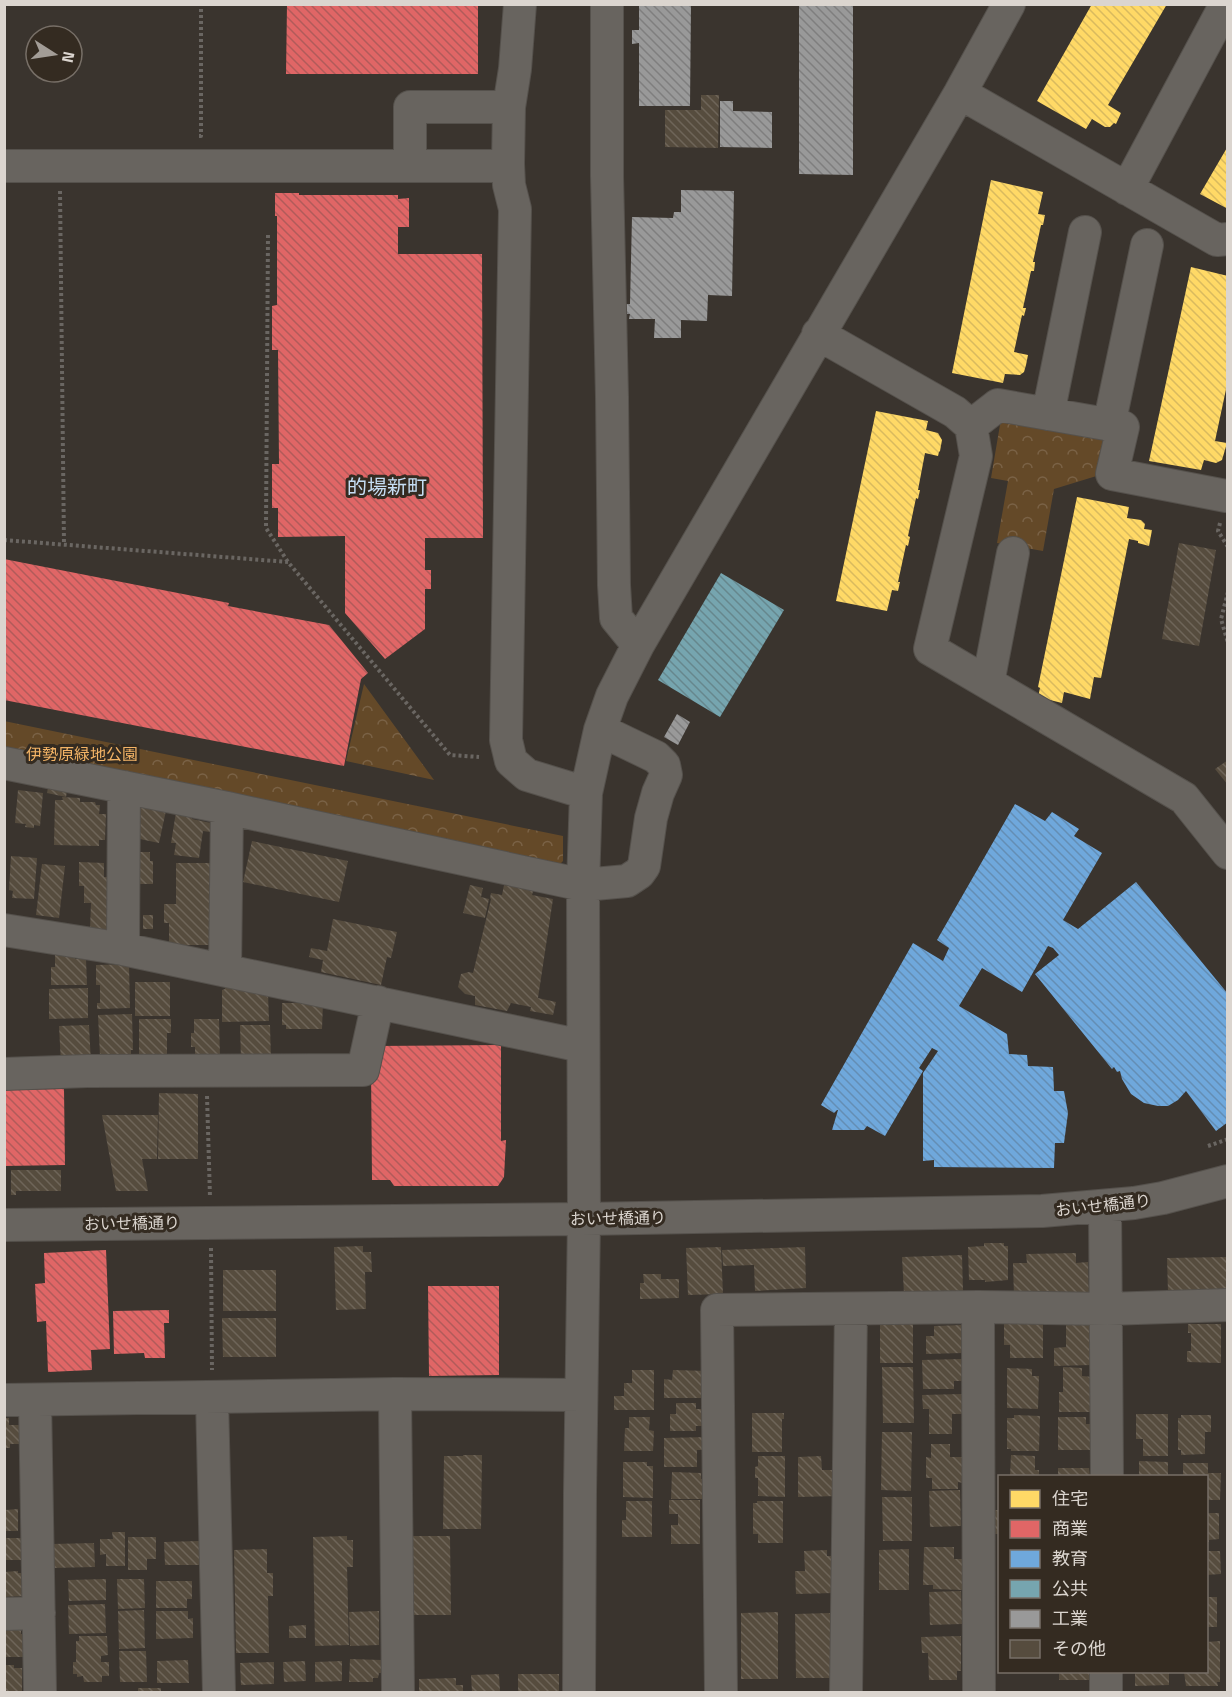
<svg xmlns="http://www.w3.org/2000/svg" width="1232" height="1697" font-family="'Titillium Web','Noto Sans JP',sans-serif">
<defs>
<pattern id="park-crowns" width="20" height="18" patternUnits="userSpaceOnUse" patternTransform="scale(1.5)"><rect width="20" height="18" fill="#644928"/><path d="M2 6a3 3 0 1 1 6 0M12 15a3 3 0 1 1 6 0" fill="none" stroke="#7a6246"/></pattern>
<pattern id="homes-back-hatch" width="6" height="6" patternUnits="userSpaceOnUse" patternTransform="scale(1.5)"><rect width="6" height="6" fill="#ffd966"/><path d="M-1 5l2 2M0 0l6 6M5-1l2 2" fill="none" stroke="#d9ba5e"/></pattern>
<pattern id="shops-back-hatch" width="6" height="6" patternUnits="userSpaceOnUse" patternTransform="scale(1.5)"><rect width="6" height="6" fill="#e06666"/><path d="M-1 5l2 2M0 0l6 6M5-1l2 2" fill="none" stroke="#b15b5a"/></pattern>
<pattern id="schools-back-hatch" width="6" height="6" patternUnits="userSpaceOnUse" patternTransform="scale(1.5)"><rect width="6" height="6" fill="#6fa8dc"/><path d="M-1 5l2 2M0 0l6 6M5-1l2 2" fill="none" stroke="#648eb4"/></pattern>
<pattern id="public-back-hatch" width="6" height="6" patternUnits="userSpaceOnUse" patternTransform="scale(1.5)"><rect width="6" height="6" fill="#76a5af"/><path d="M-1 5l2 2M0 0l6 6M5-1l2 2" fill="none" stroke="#66878d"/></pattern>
<pattern id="industry-back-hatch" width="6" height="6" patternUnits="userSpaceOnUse" patternTransform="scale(1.5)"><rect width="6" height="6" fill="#999"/><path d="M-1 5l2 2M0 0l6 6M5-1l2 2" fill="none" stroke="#7f7e7e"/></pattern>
<pattern id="building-back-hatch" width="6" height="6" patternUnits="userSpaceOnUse" patternTransform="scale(1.5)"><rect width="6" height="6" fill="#564c3e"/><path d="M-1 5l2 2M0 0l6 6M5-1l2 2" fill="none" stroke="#6e6559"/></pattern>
</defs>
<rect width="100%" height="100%" fill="#3a342e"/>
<path fill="url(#park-crowns)" d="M1002 413 1109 439 1103 474 1054 489 1043 551 997 543 1008 481 991 478Z
M364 684 434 780 346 761Z
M4 721 563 836V861L556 868 5 755Z"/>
<path fill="url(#homes-back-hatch)" d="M1092 4H1167L1108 105 1121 113 1116 124 1114 123 1110 127H1105L1092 119 1086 129 1037 101Z
M1228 146V209L1200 194Z
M991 180 1043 192 1038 214 1045 215 1043 225H1041L1033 262H1035L1034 271H1031L1023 308H1026L1024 316 1022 315 1014 352 1028 355 1026 365 1024 372 1020 375 1005 374 1003 383 952 373Z
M1191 267 1228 276V380L1215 441 1227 443 1222 460 1216 463 1204 460 1201 470 1149 461Z
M876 411 928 421 926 430 938 433 942 440 940 451 939 452 938 456 925 453 918 490H920L918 499 916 498 908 536 910 537 908 546 906 545 898 582H900L898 591 892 590 887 611 836 601Z
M1077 497 1129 507 1127 518 1141 520 1145 524 1144 529 1152 530 1149 546 1138 543V541L1129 539 1101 678 1094 677 1090 699 1064 692 1062 703 1038 697 1040 688 1038 687Z"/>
<path fill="url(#shops-back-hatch)" d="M287 4H478V74H286Z
M275 193H299V195H398V199L409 198V227H398V254H482L483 538H425V570H431V589H425V629L385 659 345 613V536L278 537V508H272V464H279L278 350H272V306L277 305V216H275Z
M4 559 229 603 228 606 329 625 368 673 361 679 344 766 4 700Z
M501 1045V1141L506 1140 504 1177 498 1186H394L390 1180H372L371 1070 377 1046Z
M64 1089 65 1165 4 1166V1090Z
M106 1250 110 1349 91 1350 92 1370 48 1372 46 1321 37 1322 35 1284 45 1283 44 1253Z
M428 1286H499V1375L429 1376Z
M169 1310V1323H164L165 1358H145L144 1353 114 1354 113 1311Z"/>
<path fill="url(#schools-back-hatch)" d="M1015 804 1045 821 1052 812 1079 829 1074 836 1102 853 1063 920 1078 929 1136 882 1228 994V1122L1216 1131 1186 1091 1178 1100 1168 1106H1158L1144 1103 1131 1094 1122 1079 1120 1071 1117 1072 1114 1067 1112 1069 1035 974 1059 955 1053 948 1048 946 1022 992 982 968 959 1006 1007 1034 1009 1054 1027 1055 1028 1066 1053 1067 1054 1091H1064L1068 1113 1064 1143H1055L1054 1168 934 1167V1160L923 1161V1073L938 1051 932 1048 919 1068 923 1071 885 1136 867 1126 864 1130H832L838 1110H837L834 1113 821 1105 913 943 943 961 949 948 937 940Z"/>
<path fill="url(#public-back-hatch)" d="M721 573 784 610 720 717 658 680Z"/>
<path fill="url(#industry-back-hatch)" d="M639 4H691L690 106H639V43L632 44V30H639Z
M799 4H853V175L799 174Z
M720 101H733V111L772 112V148L720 147Z
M681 190 734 191 732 296 708 295 707 321 681 320V338H654L655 319H629L630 314H621L622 304H630L632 217 673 218 674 212H681Z
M677 714 690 722 678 745 664 737Z"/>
<path fill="url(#building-back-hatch)" d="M701 95H719L718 148 665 147V110H701Z
M1179 543 1216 550 1199 646 1162 639Z
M1228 760V785L1215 769Z
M49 782 68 786 66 797 47 793Z
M18 790 43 793 40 826 34 825V828L25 827 26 824 15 823Z
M62 797 80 798V802H95L96 805H100L99 814H106L105 840H99V846L54 845 55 800H63Z
M139 802 167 806 159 843 135 838Z
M176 812 193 815 192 819 211 823 210 832 203 831 199 858 174 855 176 843H171Z
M252 841 348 861 339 902 243 882Z
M128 852H150V861H153V884H130Z
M11 856 37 858 34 899 12 898 13 891 9 890Z
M79 862 104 863V877H114L113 929H90L91 903H84V886H79Z
M176 863H215L216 945H169V923H164V904H176Z
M42 864 65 866 59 918 36 915Z
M470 885 483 888 481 897 489 899 485 918 463 913Z
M504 885 533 891 532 895 553 899 538 998 556 1002 553 1015 530 1011 531 1007 511 1003 507 1011 475 1005V996L465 994 458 987 461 974 469 972 473 973 491 899 490 898 491 893 502 895Z
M143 915H153V929H143Z
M333 919 397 932 391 958 387 957 381 985 321 972 323 960 309 957 311 948 327 951Z
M55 953 75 955V959H86L87 985H51V967H55Z
M129 964 130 1008 97 1009V1003H100V985H96V965Z
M135 982H170V1016H135Z
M225 983 256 989 257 993H268L269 1021 222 1022V990L225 989Z
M88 988V1018L49 1019V989Z
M282 1003H323L322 1029H286V1025H282Z
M132 1014 133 1050H131V1059L100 1056 98 1015Z
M139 1019H171V1033H167V1061H139Z
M194 1019H219L220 1057H195V1047H191V1033H194Z
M89 1025 91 1063 61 1064 59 1026Z
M240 1025H270L271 1059 241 1060Z
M159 1093 198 1094V1159H158Z
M102 1115H158L157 1159H142L148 1191H116Z
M11 1170H61V1191H16V1195H11Z
M984 1243H1004V1246H1008V1280L985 1282V1280H969L968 1247 984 1246Z
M363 1246V1252H371L372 1272H365L366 1309 336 1310 334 1247Z
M721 1247 723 1294 688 1295 686 1248Z
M805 1247 806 1288 755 1291 754 1265 723 1266 722 1250Z
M1076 1253V1263L1088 1262 1089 1295 1014 1297 1013 1263H1027L1026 1254Z
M962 1255 963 1291 904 1294 902 1257Z
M1228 1257V1291L1168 1292 1167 1258Z
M223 1270H276V1311H223Z
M643 1274H661V1279H679V1298L640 1299V1283H644Z
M222 1318H276V1357H223Z
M1004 1321H1043V1358H1010V1345H1004Z
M1090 1321 1091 1365 1054 1366V1348L1066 1347V1322Z
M880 1322H913V1363H880Z
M1188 1324H1221V1363L1187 1362V1351H1191V1333H1188Z
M962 1325 963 1353 926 1354V1336H934V1326Z
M962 1359 963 1381H954V1389H923L922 1360Z
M882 1367H913L914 1423H883Z
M1063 1367 1082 1368V1376L1093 1377V1412H1059V1392H1063Z
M1007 1368 1032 1369V1376H1039L1038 1409 1007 1408Z
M632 1370H654V1410H614V1396H624V1383H632Z
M673 1370 709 1371V1398H664V1379L672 1380Z
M962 1394V1414H952V1434H929V1409H923L922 1395Z
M676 1403H696V1409H709V1426H696V1431H670V1414H676Z
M752 1413H784V1419H782V1452H752Z
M1136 1414H1168V1456H1143V1439H1136Z
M1014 1415 1040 1416 1039 1451H1011V1449H1007V1418H1014Z
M1181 1415H1211V1432H1205V1454L1181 1455V1450H1178V1418H1181Z
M629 1417H650L649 1430 654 1431 653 1451H624L625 1428H629Z
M1058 1417H1086V1424H1092V1450H1058Z
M4 1418H9V1425H21L22 1444H10V1448H4Z
M882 1432H912L911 1491 881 1490Z
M708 1437 709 1450H697V1467H664V1438Z
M931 1444H950V1457H963V1483L958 1482V1489H932V1478H926V1457L931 1458Z
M463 1455H482L481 1529H443L444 1456H463Z
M1011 1455 1035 1456V1470H1039V1476H1010Z
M758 1456H785V1497L758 1496V1478H755V1467L758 1466Z
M821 1456 822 1470H839V1496L798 1497V1457Z
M1139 1461 1168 1462V1476H1139Z
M623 1462H647V1466H653V1498L623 1497Z
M1183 1463H1208V1473H1221L1220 1500H1206V1476H1183Z
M1058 1468H1089L1090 1476H1058Z
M672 1472 701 1473V1479H709V1499H671Z
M960 1490 961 1526 930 1527 929 1491Z
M882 1497H912V1541H883Z
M669 1500H700V1544H671V1525H678V1514H669Z
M626 1501H652V1537H622V1520H626Z
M757 1501H783V1543H758V1534H753V1503H757Z
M18 1509V1531H5V1510Z
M995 1510H1000V1534H995Z
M1206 1513H1219V1539L1209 1540V1542H1206Z
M112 1532H125V1566H106V1554L100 1555V1539H113Z
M347 1536V1540H353V1567H347L349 1645 315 1646 313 1537Z
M409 1536H450L451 1615H409Z
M128 1537H156V1559H147V1570H128Z
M4 1538H23V1560H4Z
M199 1541V1565H165L164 1542Z
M94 1543 95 1567 52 1568V1544Z
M924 1547H954V1559H963V1590L933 1589V1585H923Z
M267 1549V1573H273V1596H268L269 1653H236L234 1550Z
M909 1549V1590H879V1550Z
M827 1550V1556H834V1593L796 1594 795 1571H805L804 1551Z
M1206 1551H1220L1221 1574 1206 1575Z
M18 1571V1573H22L23 1596 4 1597V1572Z
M106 1579V1600L69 1601 68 1580Z
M117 1579H144L145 1608 118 1609Z
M156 1581H192V1599H187V1608H156Z
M961 1591 962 1624 930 1625 929 1592Z
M1206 1597H1217V1627H1206Z
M105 1604 106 1633 69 1634 68 1605Z
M144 1610 145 1648 119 1649 118 1611Z
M156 1611H188V1619L193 1618V1638L156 1639Z
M379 1611V1645L350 1646 349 1612Z
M778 1612V1679H741V1613Z
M830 1613 831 1678H796L795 1614Z
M306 1625V1638H289V1626Z
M4 1630H21V1634H24V1657H4Z
M79 1636H107L108 1655 101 1656V1662H109V1676H102V1682H84L83 1676 77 1677V1674H73V1662H76V1641H79Z
M961 1636V1671H957V1680H929L928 1653H922L921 1637Z
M1220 1641V1682H1217L1218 1686H1186L1184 1672H1206V1642Z
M119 1651H146L147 1682H120Z
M350 1659 382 1660V1673H379L378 1678H373V1682H349Z
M188 1660 189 1683H157V1661Z
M305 1661 306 1681 284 1682 283 1662Z
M342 1661V1681L315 1682V1662Z
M274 1662V1684L241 1685 240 1663Z
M4 1665H14V1668H22V1691L4 1692Z
M1059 1672H1091L1090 1680H1059Z
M1135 1672H1169V1685L1135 1686Z
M499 1674 500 1692H472L471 1675Z
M518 1674H559V1692H518Z
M456 1678V1685H463V1692L419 1691V1679Z
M138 1688H161V1692H138Z"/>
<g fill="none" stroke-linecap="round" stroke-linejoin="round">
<g stroke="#55514c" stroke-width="34">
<path id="minor" d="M607 4V176L612 397 614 585 616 618 638 645
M960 93 1217 240 1228 239
M508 164 509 107 515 69 520 4
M410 165V107H509
M4 166H479L508 164 509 185 515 209 506 740 511 761 527 775 586 793
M1127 189 1226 4
M818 334 955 412 971 426 976 456 930 649 1184 798 1228 853
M1048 414 1085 232
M1109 425 1147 245
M971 426 998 405 1123 427 1112 474 1226 496
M988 683 1013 553
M4 763 227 808 583 885 627 881 639 873 644 866 651 818 658 793 666 775 664 765 656 757 600 730
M4 930 123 949 582 1046
M123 949 124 787
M225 970 227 808
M4 1074 87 1071 363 1070 378 1002
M1105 1206 1107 1476
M4 1225 584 1219 1042 1211 1134 1203 1163 1198 1228 1181
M978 1307 979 1692
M395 1394 398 1692
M212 1398 219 1692
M4 1400 395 1394 581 1395
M35 1400 40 1692
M4 1614 39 1613
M579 1692 580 1493 584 1219 583 885 586 793 600 730 612 696 638 645 960 93 1009 4
M721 1692 717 1310 978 1307 1107 1309 1228 1305
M846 1692 851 1309
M1106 1692V1672"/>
</g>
<path stroke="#6a6662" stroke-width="4" stroke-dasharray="3 3" stroke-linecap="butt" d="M199 136H201V4
M60 191 64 545
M268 235 266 528 288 562 450 755 479 757
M1220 523 1218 531 1228 547
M4 540 288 562
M1228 592 1221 619 1228 643
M207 1096 210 1197
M1208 1146 1228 1139
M211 1248 212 1370"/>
<use href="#minor" stroke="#68645f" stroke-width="32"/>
</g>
<g text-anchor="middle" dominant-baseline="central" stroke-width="6" stroke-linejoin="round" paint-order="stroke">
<g font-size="16" fill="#f4b466" stroke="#342b21">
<text x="82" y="754">伊勢原緑地公園</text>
</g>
<g font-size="16" fill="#dbd5cf" stroke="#342b21">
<text transform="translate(1103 1205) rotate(-6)">おいせ橋通り</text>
<text transform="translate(618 1218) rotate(-1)">おいせ橋通り</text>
<text transform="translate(132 1223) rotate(-1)">おいせ橋通り</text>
</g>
<g font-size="20" fill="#c6def4" stroke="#342b21">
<text x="387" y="486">的場新町</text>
</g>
</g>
<rect width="1232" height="1697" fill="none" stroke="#dbd5cf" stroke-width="12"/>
<rect x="998" y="1475" width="210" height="198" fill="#342b21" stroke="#776f67" stroke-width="1.5"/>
<rect x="1010" y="1490" width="30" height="18" fill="#ffd966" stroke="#776f67" stroke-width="1.5"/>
<text x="1052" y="1505" font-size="18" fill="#dbd5cf">住宅</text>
<rect x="1010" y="1520" width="30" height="18" fill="#e06666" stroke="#776f67" stroke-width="1.5"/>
<text x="1052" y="1535" font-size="18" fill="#dbd5cf">商業</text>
<rect x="1010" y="1550" width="30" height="18" fill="#6fa8dc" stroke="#776f67" stroke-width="1.5"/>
<text x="1052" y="1565" font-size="18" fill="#dbd5cf">教育</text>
<rect x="1010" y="1580" width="30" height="18" fill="#76a5af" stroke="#776f67" stroke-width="1.5"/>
<text x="1052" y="1595" font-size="18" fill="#dbd5cf">公共</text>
<rect x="1010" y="1610" width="30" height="18" fill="#999999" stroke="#776f67" stroke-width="1.5"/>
<text x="1052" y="1625" font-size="18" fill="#dbd5cf">工業</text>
<rect x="1010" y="1640" width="30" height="18" fill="#564c3e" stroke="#776f67" stroke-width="1.5"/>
<text x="1052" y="1655" font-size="18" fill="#dbd5cf">その他</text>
<g transform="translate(54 54) rotate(102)"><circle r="28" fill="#342b21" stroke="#776f67" stroke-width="1.5"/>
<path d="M0-4.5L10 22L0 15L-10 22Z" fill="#a39d97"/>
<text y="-9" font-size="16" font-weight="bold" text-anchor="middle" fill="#dbd5cf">N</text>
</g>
</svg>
